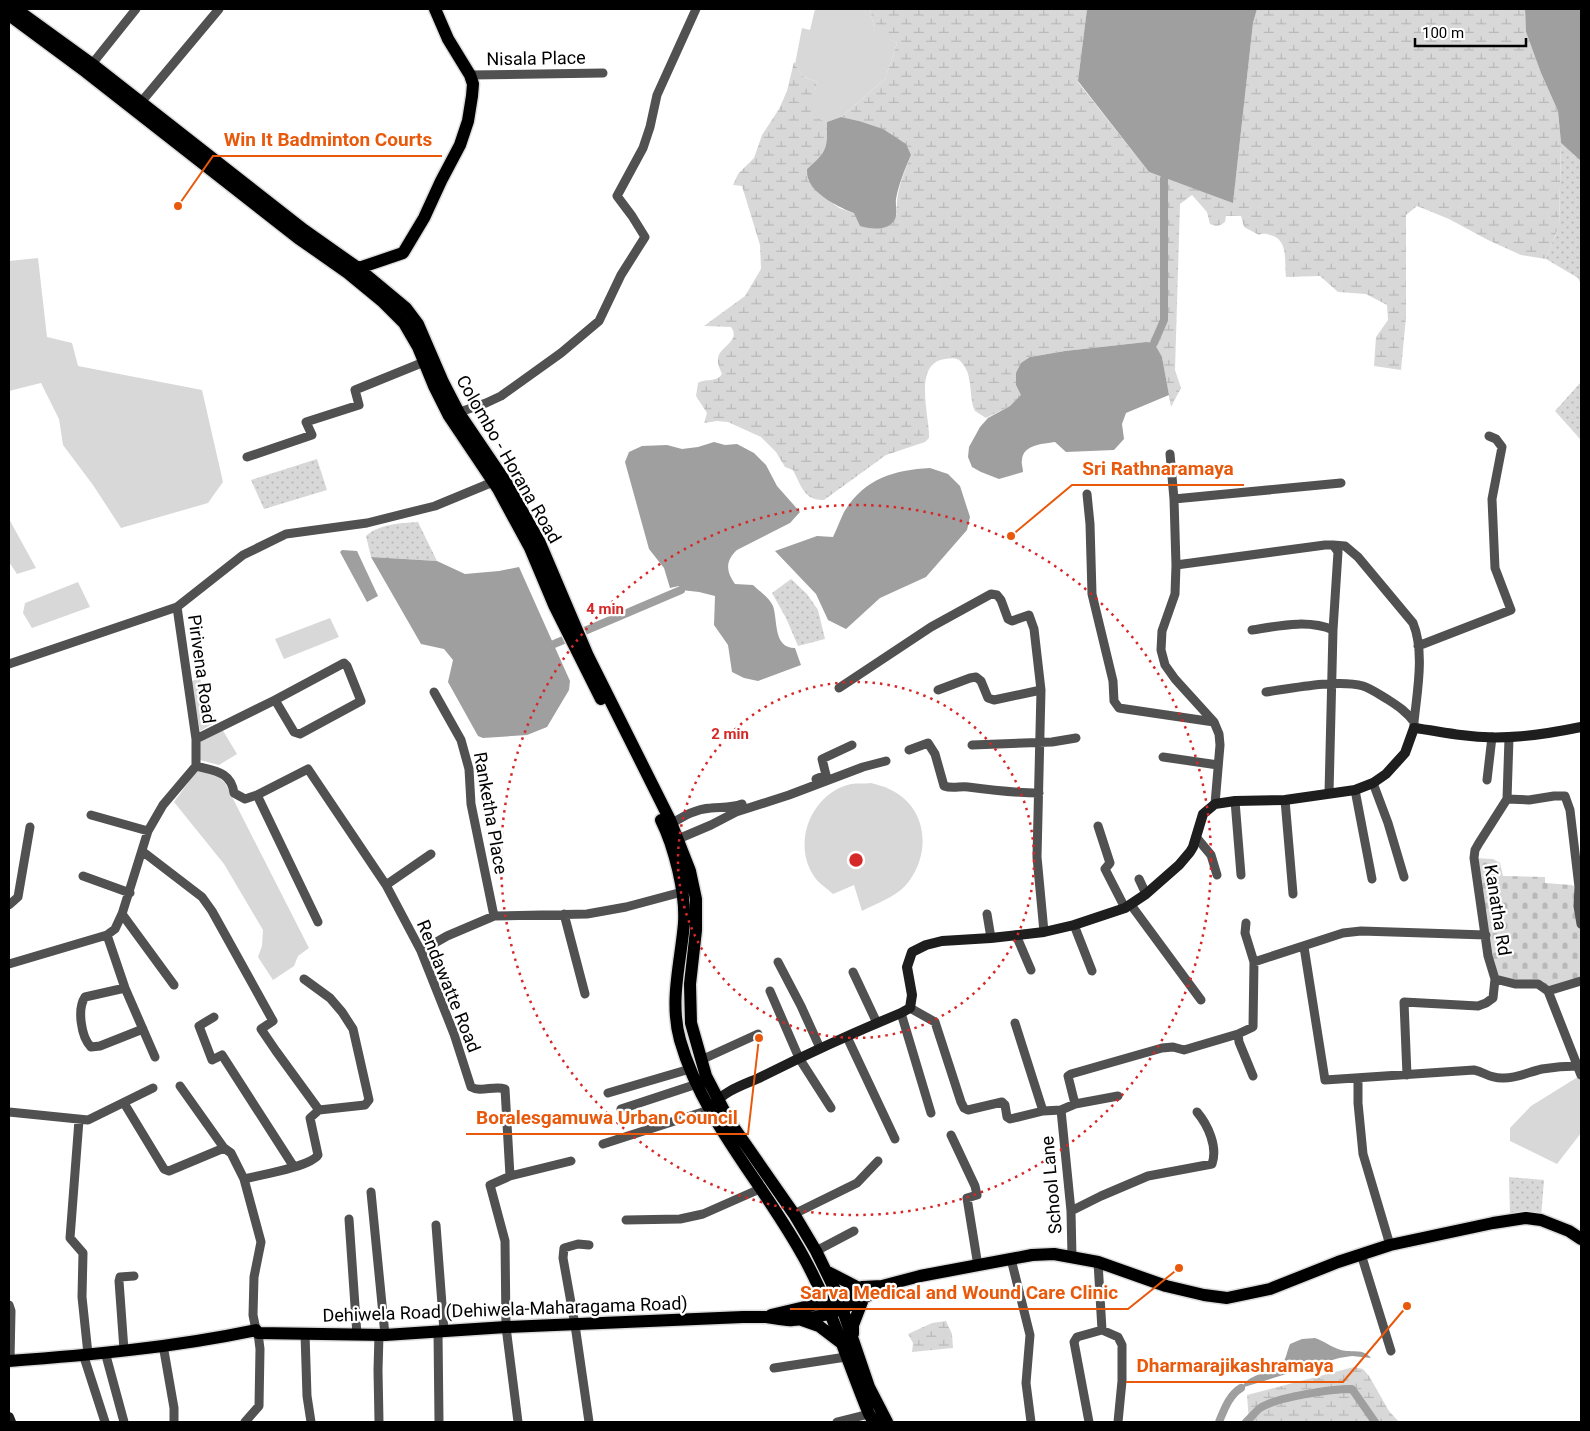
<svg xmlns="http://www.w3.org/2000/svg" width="1590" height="1431" font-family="Roboto,sans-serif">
<defs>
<pattern id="wetland-marsh" width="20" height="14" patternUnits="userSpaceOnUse" patternTransform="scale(1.25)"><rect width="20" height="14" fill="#d8d8d8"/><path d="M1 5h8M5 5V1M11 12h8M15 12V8" fill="none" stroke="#b8b8b8"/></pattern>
<pattern id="cemetery-stones" width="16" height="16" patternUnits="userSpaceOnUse" patternTransform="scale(1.25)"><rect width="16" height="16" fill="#d8d8d8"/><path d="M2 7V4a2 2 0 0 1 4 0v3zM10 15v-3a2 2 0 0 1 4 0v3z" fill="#b8b8b8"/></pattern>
<pattern id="park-dots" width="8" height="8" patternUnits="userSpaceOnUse" patternTransform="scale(1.25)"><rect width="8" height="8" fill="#d8d8d8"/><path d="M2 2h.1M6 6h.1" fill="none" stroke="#b8b8b8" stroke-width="1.8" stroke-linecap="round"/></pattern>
</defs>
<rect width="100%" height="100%" fill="#fff"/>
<path fill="#d8d8d8" d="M815 9H870L875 32 897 43 885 79 841 117 827 122 809 115 817 82 802 76 795 64 802 28 810 30Z
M38 258 47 337 72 343 78 366 202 390 223 482 208 503 121 528 93 485 63 445 59 419 41 383 9 391V261Z
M9 519 36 568 17 574 9 562Z
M78 582 90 607 32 628 23 613 25 603Z
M330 618 339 637 284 659 275 639Z
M200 679 216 722 200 731 191 681Z
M222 729 237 754 219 765 200 760 199 742Z
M198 769 217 775 225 783 309 948 298 956 294 966 273 980 258 957 262 946 263 930 224 864 174 802Z
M871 783C877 785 884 786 889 789 929 807 932 856 905 886 895 897 875 904 862 911L854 885 833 894C828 889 820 884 816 879 790 845 811 793 851 784 857 783 865 784 871 783Z
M1581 1075V1133L1557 1164 1510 1141V1128L1531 1106Z"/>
<path fill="url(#wetland-marsh)" d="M870 9H1087L1078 82 1149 172 1233 202 1253 23 1257 9H1525L1526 32 1541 73 1558 111 1561 143 1559 226 1546 259 1521 255 1488 240 1449 219 1417 206 1406 215V317L1401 370 1374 366 1376 337 1388 320 1387 305 1366 294 1338 292 1320 276 1286 277C1284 262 1289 239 1270 235 1266 234 1263 233 1259 235L1244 227 1241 216H1226L1225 222C1220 226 1217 227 1210 224L1207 212 1192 195 1180 204 1175 370 1181 388 1171 407 1162 357 1146 342 1065 351 1030 357 1016 385 1022 395 1010 406 986 418 975 411C968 396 974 377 962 363 958 357 952 358 945 359 912 363 930 417 929 438L925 442 886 455 824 500C804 501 801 485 793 470L785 467 776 452 761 437 728 422 717 421 704 423 707 413 696 396 698 383C706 378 716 383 722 374 720 369 717 364 718 358 720 346 741 341 731 327L704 326 745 296 761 269 760 245 742 186 733 185 738 174 754 158 762 135 779 109 787 91 794 62 802 76 817 82 810 115 827 122C827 148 828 151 807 169L808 180 814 188 839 208 854 213 897 215C895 193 903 175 911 155L859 121 841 117 885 79 897 43 875 33Z
M946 1321 952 1334 953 1348 912 1352 913 1343 908 1334 932 1323Z
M1354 1367 1363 1369 1369 1376 1389 1411 1399 1422H1249L1247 1395Z"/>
<path fill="url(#cemetery-stones)" d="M1474 858 1493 859 1500 863 1503 876 1545 877V883L1571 885 1579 887 1581 924V981L1548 991 1495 979Z"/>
<path fill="url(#park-dots)" d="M1561 143 1581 161V284L1578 278 1546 259 1559 226Z
M1581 382V440L1555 411Z
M317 459 327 490 264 509 251 480Z
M418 522 437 561 371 557 366 536C379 524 401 523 418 522Z
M791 579 807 594 818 610 825 639 798 646 786 618 772 593Z
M1509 1177 1544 1180 1541 1217 1510 1216Z"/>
<path fill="#9f9f9f" d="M1087 9H1257L1253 23 1233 203 1149 172 1078 81Z
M1525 9H1581V161L1561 143 1558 111 1541 73 1526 32Z
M841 117 859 121 883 129 906 144 911 155C905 169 899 183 896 199 895 207 899 215 893 222 886 231 870 229 860 226L854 213C840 208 815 195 809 181 807 177 807 173 807 169 828 151 827 148 827 122Z
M1146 342 1154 343 1162 357 1169 395 1126 413 1122 424 1124 439 1114 450 1066 452 1055 442C1044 444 1023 444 1022 460 1021 463 1023 468 1023 472L999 479 981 472 972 467 968 457 969 447 980 427 988 418 1010 406 1021 395 1016 385V373L1021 363 1030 357 1065 351Z
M714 442 725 445 737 444 754 453 766 465 777 486 800 512 790 523 737 550C725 561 726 572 735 584L753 585C759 591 770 598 773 606 778 621 773 648 795 648L801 665 758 681 744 678 732 672 728 645 714 625 715 596 699 592 681 590 679 586 670 588 664 568 649 549 625 462 629 452 642 446 667 445 682 449 698 447Z
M930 468 948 474 960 486 970 517 967 530 926 577 880 598 846 629 828 620 816 594 775 551 817 536 833 537C837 529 840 520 844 512 864 479 893 470 930 468Z
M342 550 357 551 378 596 367 602 340 552Z
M371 557 437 561 465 574 499 571 519 567 570 681 569 690 547 727 527 735 483 738 478 736 448 682 453 660 444 649 421 644Z
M1315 1338C1324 1341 1331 1347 1341 1350 1352 1353 1363 1348 1371 1358L1352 1356 1339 1358 1241 1388C1253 1369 1272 1376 1281 1366 1286 1360 1287 1351 1290 1344L1302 1339Z"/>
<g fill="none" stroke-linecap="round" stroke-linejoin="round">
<path stroke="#9f9f9f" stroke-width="8" d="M1154 343 1164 320V179
M554 644 681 590
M1219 1422C1224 1410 1229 1395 1241 1388
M1246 1422C1251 1418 1255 1412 1260 1408 1277 1397 1331 1389 1352 1389L1375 1422"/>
<g stroke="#dbdbdb" stroke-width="15">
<path id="primary" d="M16 9 92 64 304 230 358 268 406 308 418 324 443 382 459 413 507 484 540 543 588 656 670 820 690 871 696 899V930L690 984 691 1023 706 1076 730 1122 794 1214 816 1251 838 1296 869 1387 887 1422
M9 15 86 72 298 238 348 273 382 301 404 323 418 347 434 386 449 416 498 489 530 548 554 605 601 699
M353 270 403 253 424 218 441 181 460 145 468 121 472 96 473 84 470 75 448 39 435 9
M661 820C674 846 686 893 684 923 681 961 669 1001 680 1040 703 1121 764 1184 803 1256 831 1306 847 1361 869 1414L874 1422
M826 1271 859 1288
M771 1315 826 1302 862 1287 882 1286 920 1276 1032 1255 1054 1254 1098 1262 1166 1286 1204 1295 1227 1298 1270 1289 1338 1262 1390 1245 1493 1223 1526 1218 1541 1220 1569 1231 1581 1239
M802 1320 819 1326 840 1342
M853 1334V1325L863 1299
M9 1361C91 1355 175 1347 256 1330L258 1333 385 1335 506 1327 743 1317C750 1317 758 1317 766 1317 775 1318 784 1321 793 1320 821 1320 860 1303 882 1286"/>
</g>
<path stroke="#515151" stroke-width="9" d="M92 64 136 9
M470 75 603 73
M137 107 219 9
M454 414 486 403 501 396 561 353 599 321 621 275 645 237 632 216 617 196 643 148 650 127 657 95 696 9
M1170 454 1174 499 1176 565 1325 545H1333L1338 552 1333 630 1329 793
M247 457 312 435 306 422 359 405 355 390 424 362
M1087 494 1090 524 1092 594 1113 681 1114 701 1119 708 1214 722 1219 734 1220 745 1215 804
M1174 499 1341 483
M1333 545 1345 546 1358 557 1413 623C1425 652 1417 692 1414 722V728
M1176 565 1175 594 1162 631 1161 650 1165 665 1175 679 1214 722
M1252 630C1278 626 1308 619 1333 630
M1418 646 1511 610 1495 568 1492 499 1502 447 1496 439 1489 436
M9 664 177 607
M839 688 931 627 991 594 997 595 1001 600 1008 619 1012 621 1029 615 1034 629 1041 690 1037 857 1044 932
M938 690 970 678 976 677 981 681 988 698 994 700 1041 690
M434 692 461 740 469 769 471 804 494 916
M1266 692C1293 688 1338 679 1363 686 1372 689 1380 695 1387 699 1398 706 1407 712 1414 722
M1509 738 1507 799 1479 843 1475 850 1474 858 1488 956 1495 979 1515 984H1538L1548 991
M196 739 275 700 294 732 300 734 361 701 347 666 344 663 275 700
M972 745 1052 742 1076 738
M909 750 928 743 935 754 944 786C952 789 960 786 968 787 991 790 1015 793 1039 793
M1163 757 1218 765
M196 766C214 771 231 771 234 793L245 799 257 795 308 769 386 885 421 951 454 1034 471 1087C481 1093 494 1085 505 1089L510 1176 490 1185 505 1241 506 1327 518 1422
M816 779 826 775 822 759 852 745
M1487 780 1492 737
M1373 783 1388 823 1404 877
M1355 790 1372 879
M257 795 318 922
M1507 799 1529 800 1554 796H1565L1570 810 1579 887 1581 888
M1285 800 1293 894
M1235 801 1241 875
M91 815 148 831
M671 824C684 816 695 809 711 808 722 807 732 808 742 804
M1098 826 1110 863 1105 869 1125 908
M1196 837 1211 855 1217 875
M678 839 711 825 736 812 789 795 863 767 886 761
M142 851 202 897 212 911 273 1021 261 1029 276 1051 319 1110
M83 876 130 893
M1139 879 1146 894
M386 885 431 854
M1579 887 1578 906 1581 924
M9 905 18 897 30 827
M1131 905 1201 1000
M122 914 174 985
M564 914 585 994
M987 914 991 938
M1246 923 1245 933 1254 962 1253 1027 1238 1034 1239 1042 1253 1076
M1074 925 1092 971
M107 935 125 988 155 1057
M1016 935 1031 970
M1304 947 1325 1080 1474 1070C1485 1072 1489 1079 1504 1078 1517 1078 1529 1072 1542 1069 1554 1067 1566 1066 1578 1066
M421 951 447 936 494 916 587 914 626 907 682 892
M778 962 801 1006 820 1048
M1254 962 1343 933 1361 931 1486 935
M9 964 107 935 115 929 122 914 148 831 163 805 196 766V739L177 607 243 555 286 534 367 523 435 506 493 482 497 478
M853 972 877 1023
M1581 981 1548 991 1581 1075
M125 988 85 997C77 1009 81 1037 91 1047L100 1046 143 1029
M770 991 799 1058 831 1108
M910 1008 935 1022 961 1102 964 1108 968 1110 1002 1102 1005 1105 1007 1117 1010 1119 1043 1111 1061 1110 1075 1104 1118 1096
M901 1013 931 1113
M214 1017 199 1026 212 1060 222 1055 294 1167
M1015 1023 1043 1111
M847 1037 895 1139
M701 1060 758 1034
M1407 1075 1404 1002 1478 1006 1486 1003 1493 998 1495 979
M1358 1078V1103L1363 1154 1390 1245
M180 1086 224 1148 231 1153 244 1179 261 1242 254 1277 253 1315 256 1330
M608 1093 690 1069
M124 1103 164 1169 169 1171 224 1148
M1075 1104 1068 1076 1071 1074 1162 1048 1173 1047 1184 1050 1238 1034
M621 1109 697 1084
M1061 1110 1071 1211 1072 1257
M9 1112 88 1120 153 1088
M79 1120 70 1238 83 1253 82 1297 88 1354
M951 1135 975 1186 977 1195 967 1198 978 1266
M603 1144 709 1110
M510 1176 571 1161
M244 1179C260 1175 310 1167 318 1155L310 1118 319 1110 365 1105 369 1100 353 1029 342 1012 330 998 304 979
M371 1192 385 1335
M1071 1211 1101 1196 1148 1176 1212 1164C1218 1147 1208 1125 1197 1112
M794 1214 857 1183 878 1161
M349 1219 357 1335
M626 1220 680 1219 703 1214 762 1188
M436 1225 444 1331
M816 1251 854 1231
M1361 1254 1391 1351
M1011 1259 1030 1335 1026 1383 1031 1422
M1098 1262 1102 1330
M9 1305 11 1311 10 1361
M438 1332 439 1422
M305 1334 307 1396 311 1422
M379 1335 378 1370 379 1422
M163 1345 174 1408V1422
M124 1350 119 1281 120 1277 134 1276
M105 1352 124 1422
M83 1354 105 1422
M774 1368 846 1357
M245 1422 259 1406 260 1349 258 1333
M589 1422 575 1325 563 1258 564 1248 578 1244 589 1245
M837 1422 869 1414
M1089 1422 1074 1342 1077 1337 1102 1330 1118 1337 1122 1345V1381L1118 1422"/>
<path stroke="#1e1e1e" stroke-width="10" d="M713 1105C724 1091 743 1085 759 1078 805 1055 853 1033 901 1013L910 1008 912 995 907 967 912 952 926 945 942 941 991 938 1044 932 1074 925 1125 908 1146 894 1179 865 1190 852 1193 847 1203 814 1215 804 1235 801 1285 800 1355 790 1373 783 1386 774 1405 753 1414 728C1430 730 1445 733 1461 735 1501 741 1542 735 1581 727
M9 1417 11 1422"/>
<use href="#primary" stroke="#000" stroke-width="12"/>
</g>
<g fill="none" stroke="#d62828" stroke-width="2.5" stroke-dasharray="2.5 5">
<circle cx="856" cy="860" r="178"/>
<circle cx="856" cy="860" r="355"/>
</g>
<g text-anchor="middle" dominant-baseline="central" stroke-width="4.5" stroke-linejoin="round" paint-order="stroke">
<g font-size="18" fill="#000" stroke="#fff">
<text transform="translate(536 58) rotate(-1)">Nisala Place</text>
<text transform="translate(509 459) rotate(60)">Colombo - Horana Road</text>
<text transform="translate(202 669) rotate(82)">Pirivena Road</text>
<text transform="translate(491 813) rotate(80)">Ranketha Place</text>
<text transform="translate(1498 910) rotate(81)">Kanatha Rd</text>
<text transform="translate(449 986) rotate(68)">Rendawatte Road</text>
<text transform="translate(1051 1185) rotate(-95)">School Lane</text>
<text transform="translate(505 1309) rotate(-2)">Dehiwela Road (Dehiwela-Maharagama Road)</text>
</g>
</g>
<circle cx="856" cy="860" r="8" fill="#d62828" stroke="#fff" stroke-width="2.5"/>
<g font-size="15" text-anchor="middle" font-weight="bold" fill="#d62828" stroke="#fff" stroke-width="4.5" stroke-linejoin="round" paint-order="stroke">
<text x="605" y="614">4 min</text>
<text x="730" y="739">2 min</text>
</g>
<path fill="none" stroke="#e8590c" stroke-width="2" d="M178 206L213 156H442M1011 536L1072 485H1244M759 1038L748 1134H466M1179 1268L1128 1309H790M1407 1306L1343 1382H1126"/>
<g fill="#e8590c" stroke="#fff" stroke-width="2">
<circle cx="178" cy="206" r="5"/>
<circle cx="1011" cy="536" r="5"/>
<circle cx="759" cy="1038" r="5"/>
<circle cx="1179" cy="1268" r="5"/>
<circle cx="1407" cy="1306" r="5"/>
</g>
<g font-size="19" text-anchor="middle" font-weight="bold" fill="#e8590c" stroke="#fff" stroke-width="4.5" stroke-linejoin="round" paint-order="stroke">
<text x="328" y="146">Win It Badminton Courts</text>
<text x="1158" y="475">Sri Rathnaramaya</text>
<text x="607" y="1124">Boralesgamuwa Urban Council</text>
<text x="959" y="1299">Sarva Medical and Wound Care Clinic</text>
<text x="1235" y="1372">Dharmarajikashramaya</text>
</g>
<rect width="1590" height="1431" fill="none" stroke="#000000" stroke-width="20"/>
<path d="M1415 38v8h111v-8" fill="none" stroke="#000000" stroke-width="2.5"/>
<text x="1422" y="38" font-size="15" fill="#000000" stroke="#ffffff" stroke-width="4" paint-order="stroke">100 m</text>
</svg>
